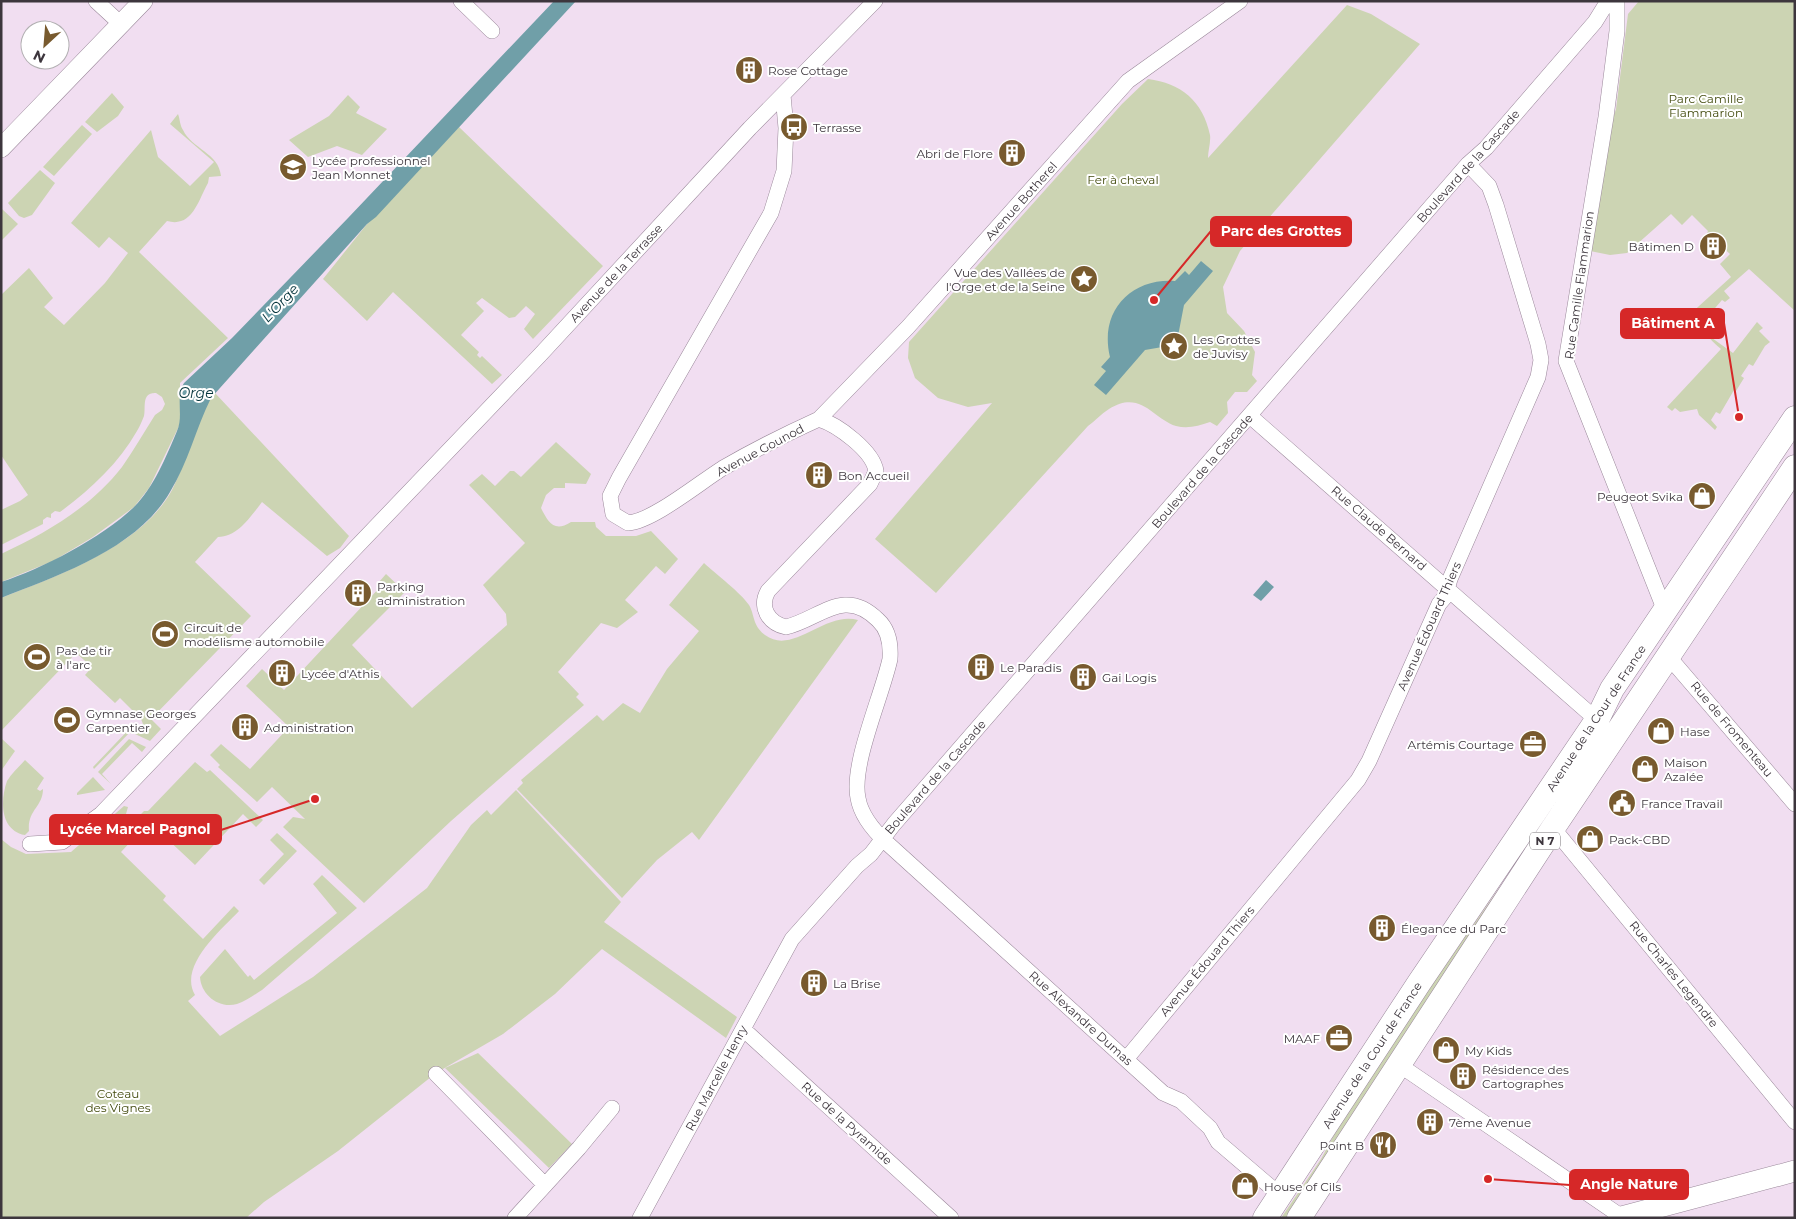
<svg xmlns="http://www.w3.org/2000/svg" width="1796" height="1219" font-family="Montserrat,sans-serif">
<rect width="100%" height="100%" fill="#f1def1"/>
<path fill="#ccd4b3" d="M1639 1H1795V311L1749 269 1724 291 1730 298 1725 302 1722 300 1703 322 1714 334 1712 338 1733 353 1757 322 1763 328 1759 331 1770 342 1765 346 1753 366 1749 364 1741 376 1744 378 1736 391 1734 390 1720 414 1716 412 1711 420 1717 427 1715 430 1699 415 1697 409 1680 412 1675 408 1672 411 1667 407 1721 349C1709 339 1700 327 1688 316L1731 277 1720 264 1730 254 1707 233 1708 231 1692 215 1682 225 1671 214 1627 253 1610 255 1590 251 1609 130 1616 109 1628 14Z
M1347 5 1371 14 1420 44 1240 251 1223 287 1227 313 1244 331 1255 352 1252 375 1257 381 1247 392H1235L1227 402 1228 413 1217 426 1210 422C1198 426 1188 429 1176 426 1153 419 1141 389 1109 409 1101 414 1095 421 1088 426L936 593 875 539 992 403 968 407 938 398 915 378 908 358 909 342 1122 104 1148 79C1181 83 1203 101 1210 135 1211 142 1208 151 1208 158Z
M112 93 124 107 118 116 97 132 85 122Z
M348 95 360 107 356 113 387 129 362 155 337 146 308 157 289 140 329 116Z
M178 114C180 119 180 126 183 130 192 149 219 153 221 176L209 177 208 183C198 201 192 228 167 221L139 252 228 338 180 383V424L149 488 134 507 93 537 53 561 1 582V554C46 533 91 507 122 467 134 450 144 432 155 415L162 410 165 404 162 397 156 393C141 392 146 408 144 416 142 421 140 426 137 431 118 464 91 489 60 512L55 511 51 514V518L47 517 43 520V524L1 545V510L20 501 28 495 1 455V295L29 268 53 298 44 307 64 325 105 283 128 253 109 237 99 248 71 223 151 130 158 157 190 186 214 162 170 124Z
M82 125 92 134 54 176 43 167Z
M459 127 603 266 533 339 524 329 535 314 526 306 515 317 509 318 482 298 476 303 484 311 461 335 479 352 477 355 480 358 482 356 502 375 492 384 393 292 367 321 323 279 367 224Z
M40 170 55 183 32 215 24 218 19 216 8 203Z
M2 209 18 224 1 241V210Z
M215 393 349 536 340 548 327 556 262 502C251 516 238 537 218 537L195 562 251 616 151 719 161 729 150 741 135 734 143 724 141 719 120 698 115 703 85 675 92 667 76 653 1 731V598C57 576 142 546 172 490 188 460 192 419 215 393Z
M556 442 591 474 586 484 565 483V488H554L546 495 541 508C548 522 554 533 571 522H595L596 527 606 536H636L651 531 678 559 665 574 656 566 625 600 638 612 617 628 601 623 558 672 579 694 576 697 584 705 451 821 364 903 283 827 293 817 305 819 272 787 257 802 218 767 220 765 210 755 221 744 250 769 289 727 246 686 262 669 284 690 382 585 379 582 386 574 405 592 352 645 412 708 507 625 506 614 483 585 525 543 469 485 482 474 495 486 510 471H514L521 477Z
M704 563C716 574 741 593 749 605 755 615 752 625 765 635 793 656 824 611 858 620L699 840 692 832 657 860 622 898 517 789 523 783 521 780 597 715 603 721 623 703 640 713 667 669 699 631 669 605Z
M135 723 136 726 94 769 93 767Z
M1 738 15 751 1 771Z
M129 739 146 747 142 752 132 743 102 774 111 784 98 772Z
M25 760 44 778 37 789 40 791 43 789C43 807 27 810 29 831L25 835C0 830 0 801 7 781 12 773 19 767 25 760Z
M195 762 207 772 210 770 263 820 256 827 243 814 195 865 149 822 121 852 166 896 163 900 203 939 234 906 239 911C221 930 178 966 195 995L188 1001 220 1036 313 977 427 888 471 825 487 810 491 815 516 790 621 902 604 922 737 1017 726 1038 602 949 555 994 503 1034 436 1073 338 1151 264 1202 246 1218H1V839L11 847 26 854 71 852 124 806 128 807 126 814 138 817 144 811H148Z
M93 777 105 790 77 795V793Z
M277 833 297 851 264 885 259 880 284 854 270 840Z
M1513 868 1288 1218H1281L1321 1159 1356 1094Z
M322 875 357 908 262 990C254 995 246 1001 237 1004 219 1009 201 995 200 977L225 949 248 977 250 975 254 980 337 913 313 884Z
M478 1053 572 1144 549 1168 445 1068Z"/>
<path fill="#709fa8" d="M554 1H576L376 217 367 224 211 398C196 428 188 463 170 492 137 549 59 575 1 598V582C42 569 103 537 134 507 154 487 166 457 177 431 184 416 175 398 184 383L232 338 348 218Z
M1201 261 1213 271 1184 305 1178 336 1168 346 1145 350 1106 395 1094 385 1106 371 1101 367 1110 357C1099 312 1130 278 1175 281L1185 271 1189 275Z
M1266 580 1274 587 1261 601 1253 595Z"/>
<g fill="none" stroke-linecap="round" stroke-linejoin="round">
<g stroke="#9a889a" stroke-width="16">
<path id="minor" d="M96 1 122 25
M461 1 492 31
M1617 1V31L1606 117 1566 361 1665 611
M783 95 786 128 784 171 771 213 619 478 610 496 613 514 628 523C653 521 699 483 723 468 754 450 786 434 819 419 838 425 873 451 876 471L870 484 768 591C759 607 768 623 786 627 820 619 844 586 878 620 889 630 891 644 890 659 882 696 851 764 858 798 861 816 874 831 887 843L1163 1093 1181 1101 1210 1128 1218 1142 1280 1195
M1250 416 1597 720
M819 419 908 327 1128 81 1240 1
M1668 656 1795 804
M1553 828 1795 1122
M30 844 62 842 101 814 540 355 750 128 875 1
M743 1029 951 1218
M1127 1058 1358 780 1369 761 1439 604 1445 597 1450 579 1538 377 1541 360 1538 344 1496 205 1489 186 1468 164
M1398 1064 1622 1217
M436 1074 544 1184
M515 1218 579 1148 612 1108
M640 1218 792 939 857 866 871 854 894 824 1468 164 1486 148 1595 22 1608 1"/>
</g>
<g stroke="#9a889a" stroke-width="20">
<path id="tertiary" d="M1 148 143 1"/>
</g>
<g stroke="#9a889a" stroke-width="22">
<path id="secondary" d="M1618 1218 1795 1171"/>
</g>
<g stroke="#9a889a" stroke-width="25">
<path id="primary" d="M1265 1218 1419 983 1597 720 1612 689 1795 418
M1299 1218 1553 828 1795 467"/>
</g>
<use href="#minor" stroke="#fff" stroke-width="15"/>
<use href="#tertiary" stroke="#fff" stroke-width="19"/>
<use href="#secondary" stroke="#fff" stroke-width="21"/>
<use href="#primary" stroke="#fff" stroke-width="24"/>
</g>
<defs>
<g id="building-disc" transform="scale(1.4375)"><circle r="9.5" fill="#785a2e" stroke="#fff"/><path d="M-4-6H4V6H1V3H-1V6H-4ZM-2.5-4.3h1.7v1.8h-1.7ZM.8-4.3h1.7v1.8H.8ZM-2.5-1h1.7V.8h-1.7ZM.8-1h1.7V.8H.8Z" fill="#fff"/></g>
<g id="bus-disc" transform="scale(1.4375)"><circle r="9.5" fill="#785a2e" stroke="#fff"/><path d="M-5-6H5V4H4V6H2V4H-2V6H-4V4H-5ZM-3.5-4V0h7V-4ZM-3.5 1.2v1.5H-2V1.2ZM2 1.2v1.5H3.5V1.2Z" fill="#fff"/></g>
<g id="school-disc" transform="scale(1.4375)"><circle r="9.5" fill="#785a2e" stroke="#fff"/><path d="M0-5L7-2L0 1L-7-2ZM-4 1L0 2.5L4 1V4Q0 6-4 4Z" fill="#fff"/></g>
<g id="sight-disc" transform="scale(1.4375)"><circle r="9.5" fill="#785a2e" stroke="#fff"/><path d="M0-6L1.8-2.2L6-1.7L2.9 1.2L3.7 5.4L0 3.3L-3.7 5.4L-2.9 1.2L-6-1.7L-1.8-2.2Z" fill="#fff"/></g>
<g id="shop-disc" transform="scale(1.4375)"><circle r="9.5" fill="#785a2e" stroke="#fff"/><path d="M-5-2.5h2.3a2.7 3.5 0 0 1 5.4 0H5L5.5 6h-11ZM-1.5-2.5h3a1.5 2.3 0 0 0-3 0Z" fill="#fff"/></g>
<g id="stadium-disc" transform="scale(1.4375)"><circle r="9.5" fill="#785a2e" stroke="#fff"/><path d="M0-5a6.5 5 0 1 0 0 10a6.5 5 0 1 0 0-10ZM-3.5-1.8h7v3.6h-7Z" fill="#fff"/></g>
<g id="office-disc" transform="scale(1.4375)"><circle r="9.5" fill="#785a2e" stroke="#fff"/><path d="M-6-3h4V-5.5h4V-3h4V5H-6ZM-1-4.5V-3h2v-1.5ZM-6 0V1H6V0Z" fill="#fff"/></g>
<g id="civic-disc" transform="scale(1.4375)"><circle r="9.5" fill="#785a2e" stroke="#fff"/><path d="M-.6-6.5H3V-4.5H.6V-3L4-1V1h2V6H-6V1h2V-1L-.6-3ZM-1.2 2.5V6h2.4V2.5Z" fill="#fff"/></g>
<g id="restaurant-disc" transform="scale(1.4375)"><circle r="9.5" fill="#785a2e" stroke="#fff"/><path d="M-5-6h1v4h1v-4h1v4h1v-4h1v5L-1.5 .5V6h-2V.5L-5-1ZM5-6V6H3V1.5H1.5Q1.5-4 5-6Z" fill="#fff"/></g>
</defs>
<g fill-rule="evenodd">
<use href="#building-disc" x="749" y="70"/>
<use href="#bus-disc" x="794" y="127"/>
<use href="#building-disc" x="1012" y="153"/>
<use href="#school-disc" x="293" y="167"/>
<use href="#building-disc" x="1713" y="246"/>
<use href="#sight-disc" x="1084" y="279"/>
<use href="#sight-disc" x="1174" y="346"/>
<use href="#building-disc" x="819" y="475"/>
<use href="#shop-disc" x="1702" y="496"/>
<use href="#building-disc" x="358" y="593"/>
<use href="#stadium-disc" x="165" y="634"/>
<use href="#stadium-disc" x="37" y="657"/>
<use href="#building-disc" x="981" y="667"/>
<use href="#building-disc" x="282" y="673"/>
<use href="#building-disc" x="1083" y="677"/>
<use href="#stadium-disc" x="67" y="720"/>
<use href="#building-disc" x="245" y="727"/>
<use href="#shop-disc" x="1661" y="731"/>
<use href="#office-disc" x="1533" y="744"/>
<use href="#shop-disc" x="1645" y="769"/>
<use href="#civic-disc" x="1622" y="803"/>
<use href="#shop-disc" x="1590" y="839"/>
<use href="#building-disc" x="1382" y="928"/>
<use href="#building-disc" x="814" y="983"/>
<use href="#office-disc" x="1339" y="1038"/>
<use href="#shop-disc" x="1446" y="1050"/>
<use href="#building-disc" x="1463" y="1076"/>
<use href="#building-disc" x="1430" y="1122"/>
<use href="#restaurant-disc" x="1383" y="1145"/>
<use href="#shop-disc" x="1245" y="1186"/>
</g>
<g text-anchor="middle" dominant-baseline="central" stroke-width="4" stroke-linejoin="round" paint-order="stroke">
<rect fill="#fff" stroke="#777277" stroke-width="1" x="1530" y="832.5" width="30" height="17" rx="4"/>
<g font-size="11" font-weight="bold" fill="#3d363d">
<text x="1545" y="841">N 7</text>
</g>
<g font-size="12" fill="#3d363d" stroke="#fff" text-anchor="start">
<text x="768" y="70">Rose Cottage</text>
<text x="813" y="127">Terrasse</text>
<text x="993" y="153" text-anchor="end">Abri de Flore</text>
<text x="312" y="160">Lycée professionnel<tspan x="312" dy="14">Jean Monnet</tspan></text>
<text x="1694" y="246" text-anchor="end">Bâtimen D</text>
<text x="1065" y="272" text-anchor="end">Vue des Vallées de<tspan x="1065" dy="14">l'Orge et de la Seine</tspan></text>
<text x="1193" y="339">Les Grottes<tspan x="1193" dy="14">de Juvisy</tspan></text>
<text x="838" y="475">Bon Accueil</text>
<text x="1683" y="496" text-anchor="end">Peugeot Svika</text>
<text x="377" y="586">Parking<tspan x="377" dy="14">administration</tspan></text>
<text x="184" y="627">Circuit de<tspan x="184" dy="14">modélisme automobile</tspan></text>
<text x="56" y="650">Pas de tir<tspan x="56" dy="14">à l'arc</tspan></text>
<text x="1000" y="667">Le Paradis</text>
<text x="301" y="673">Lycée d'Athis</text>
<text x="1102" y="677">Gai Logis</text>
<text x="86" y="713">Gymnase Georges<tspan x="86" dy="14">Carpentier</tspan></text>
<text x="264" y="727">Administration</text>
<text x="1680" y="731">Hase</text>
<text x="1514" y="744" text-anchor="end">Artémis Courtage</text>
<text x="1664" y="762">Maison<tspan x="1664" dy="14">Azalée</tspan></text>
<text x="1641" y="803">France Travail</text>
<text x="1609" y="839">Pack-CBD</text>
<text x="1401" y="928">Élegance du Parc</text>
<text x="833" y="983">La Brise</text>
<text x="1320" y="1038" text-anchor="end">MAAF</text>
<text x="1465" y="1050">My Kids</text>
<text x="1482" y="1069">Résidence des<tspan x="1482" dy="14">Cartographes</tspan></text>
<text x="1449" y="1122">7ème Avenue</text>
<text x="1364" y="1145" text-anchor="end">Point B</text>
<text x="1264" y="1186">House of Cils</text>
</g>
<g font-size="12" fill="#444c0f" stroke="#fff">
<text x="1706" y="98">Parc Camille<tspan x="1706" dy="14">Flammarion</tspan></text>
<text x="1123" y="179">Fer à cheval</text>
<text x="118" y="1093">Coteau<tspan x="118" dy="14">des Vignes</tspan></text>
</g>
<g font-size="12" fill="#3d363d" stroke="#fff">
<text transform="translate(1468 166) rotate(-48)">Boulevard de la Cascade</text>
<text transform="translate(1021 201) rotate(-48)">Avenue Botherel</text>
<text transform="translate(616 273) rotate(-47)">Avenue de la Terrasse</text>
<text transform="translate(1579 285) rotate(-82)">Rue Camille Flammarion</text>
<text transform="translate(760 450) rotate(-28)">Avenue Gounod</text>
<text transform="translate(1202 471) rotate(-49)">Boulevard de la Cascade</text>
<text transform="translate(1379 528) rotate(41)">Rue Claude Bernard</text>
<text transform="translate(1429 626) rotate(-66)">Avenue Édouard Thiers</text>
<text transform="translate(1596 718) rotate(-57)">Avenue de la Cour de France</text>
<text transform="translate(1732 729) rotate(50)">Rue de Fromenteau</text>
<text transform="translate(935 777) rotate(-49)">Boulevard de la Cascade</text>
<text transform="translate(1207 961) rotate(-50)">Avenue Édouard Thiers</text>
<text transform="translate(1674 974) rotate(51)">Rue Charles Legendre</text>
<text transform="translate(1081 1018) rotate(42)">Rue Alexandre Dumas</text>
<text transform="translate(1372 1055) rotate(-57)">Avenue de la Cour de France</text>
<text transform="translate(716 1078) rotate(-62)">Rue Marcelle Henry</text>
<text transform="translate(847 1123) rotate(42)">Rue de la Pyramide</text>
</g>
<g font-size="14" font-style="italic" fill="#06353d" stroke="#fff">
<text transform="translate(280 303) rotate(-47)">L'Orge</text>
<text x="196" y="393">Orge</text>
</g>
</g>
<path fill="none" stroke="#d62828" stroke-width="2" d="M1154 300L1211 231M1739 417L1724 323M315 799L221 830M1488 1179L1570 1185"/>
<g fill="#d62828" stroke="#fff" stroke-width="2">
<circle cx="1154" cy="300" r="5"/>
<circle cx="1739" cy="417" r="5"/>
<circle cx="315" cy="799" r="5"/>
<circle cx="1488" cy="1179" r="5"/>
</g>
<g fill="#d62828" stroke="#d62828" stroke-width="2">
<rect x="1211" y="217" width="140" height="29" rx="5"/>
<rect x="1621" y="309" width="103" height="29" rx="5"/>
<rect x="50" y="815" width="171" height="29" rx="5"/>
<rect x="1570" y="1170" width="118" height="29" rx="5"/>
</g>
<g font-size="14" text-anchor="middle" font-weight="bold" fill="#fff">
<text x="1281" y="236">Parc des Grottes</text>
<text x="1673" y="328">Bâtiment A</text>
<text x="135" y="834">Lycée Marcel Pagnol</text>
<text x="1629" y="1189">Angle Nature</text>
</g>
<rect width="1796" height="1219" fill="none" stroke="#3d363d" stroke-width="5"/>
<g transform="translate(45 45) rotate(206)"><circle r="24" fill="#ffffff" stroke="#b1afb1"/>
<path d="M0-4L9 19L0 12L-9 19Z" fill="#785a2e"/>
<text y="-8" font-size="14" font-weight="bold" text-anchor="middle" fill="#3d363d">N</text>
</g>
</svg>
